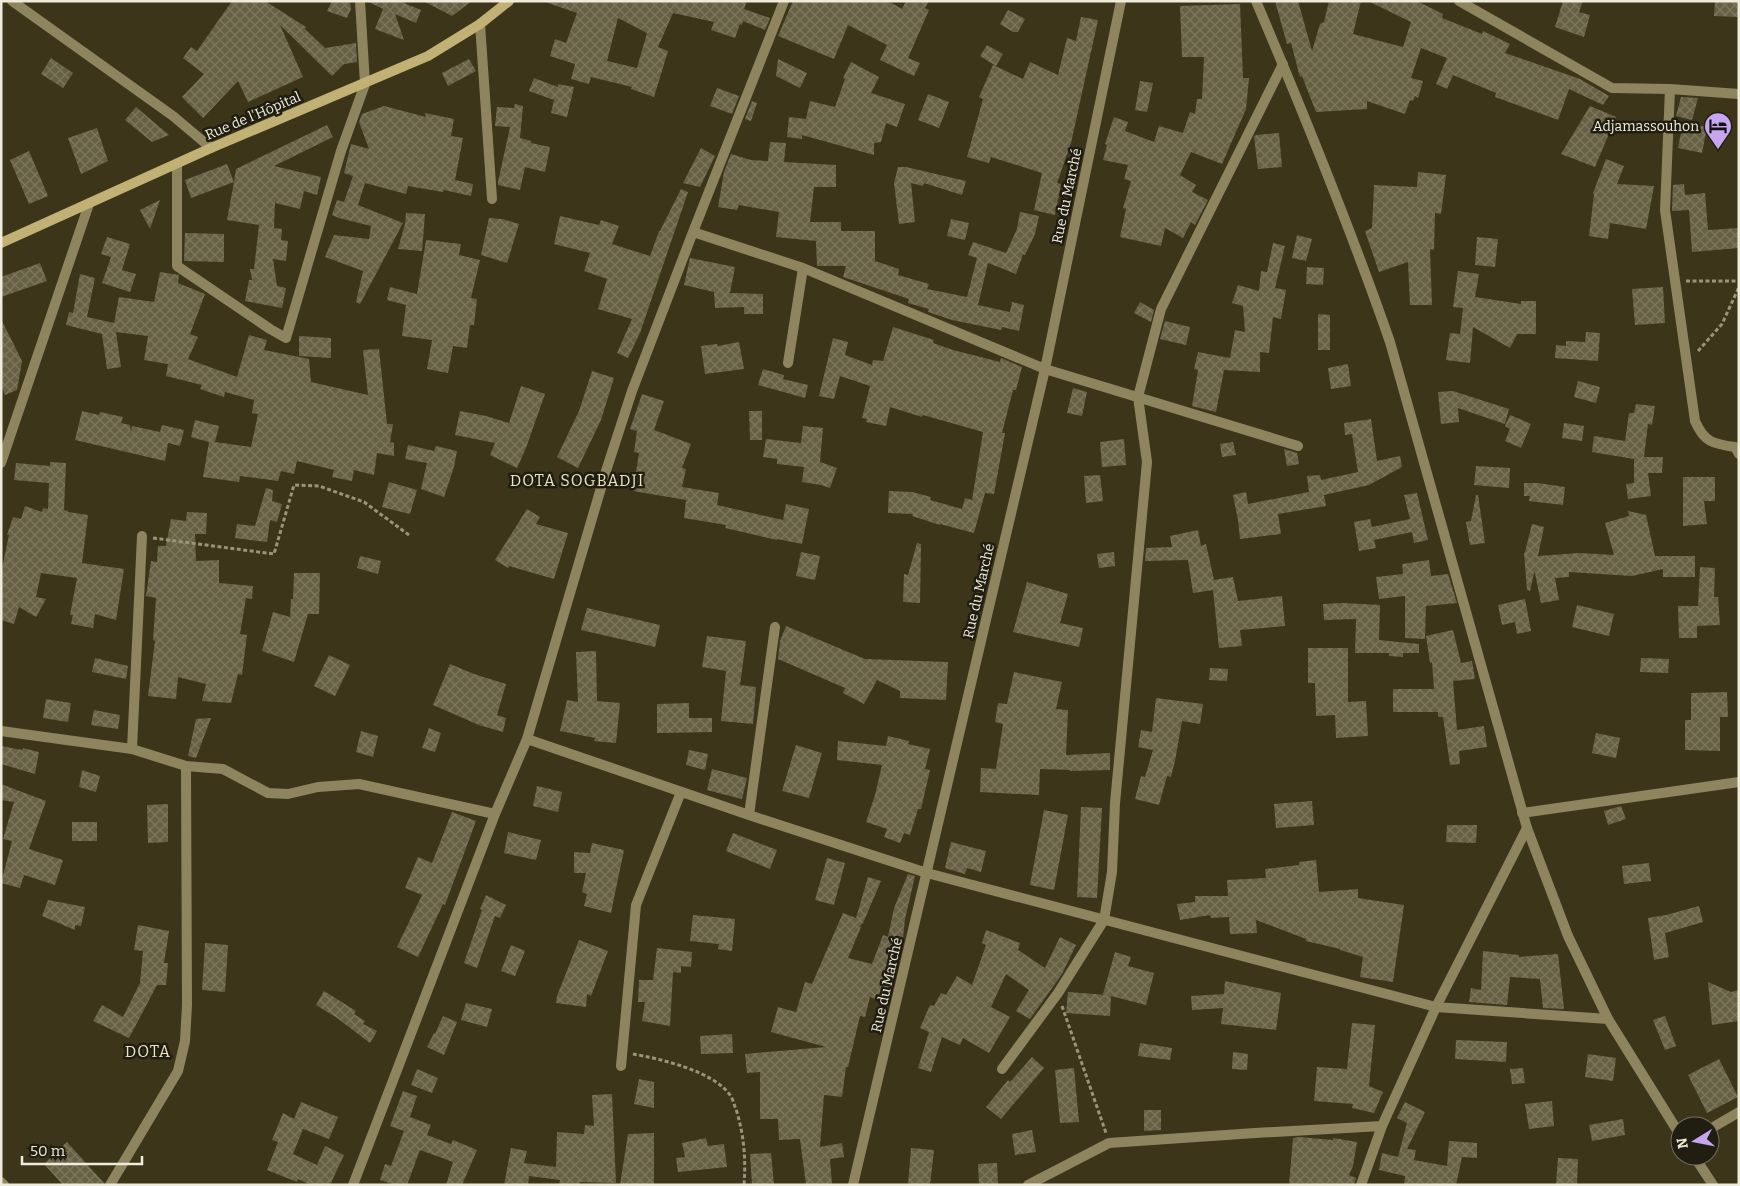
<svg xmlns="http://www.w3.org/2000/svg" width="1740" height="1186" font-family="Bitter,serif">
<defs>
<pattern id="building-cross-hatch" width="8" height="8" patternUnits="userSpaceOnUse" patternTransform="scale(1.25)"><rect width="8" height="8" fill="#676044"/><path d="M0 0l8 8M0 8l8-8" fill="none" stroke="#7d775e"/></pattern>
</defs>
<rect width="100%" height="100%" fill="#3c351a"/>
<path fill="url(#building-cross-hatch)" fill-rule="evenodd" d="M232 1H265L306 27 305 29 325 48 356 43 357 62 344 64 332 76 280 25 303 77 248 102 238 81 203 118 182 97 204 74 183 58 191 47 197 51Z
M332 1H350L351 9 347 18 327 11Z
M367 1H399L421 10 416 23 395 14 404 40 375 29 383 9Z
M423 1H472L452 16Z
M548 1H747L744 9 770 18 765 30 743 21 742 25 740 24 735 38 711 30 714 22 673 13 658 47 668 51 654 97 631 89 632 87 591 77 589 84 571 79 575 64 550 56 555 39 566 43 577 13 548 3ZM618 18 647 33 637 68 607 61Z
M793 1H888L902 9 906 1H929L925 8 929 10 908 58 920 63 914 76 880 60 887 45 848 25 834 59 778 36Z
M1275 1H1298L1312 51 1320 24 1324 22 1329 1H1361L1353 34 1403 47 1411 22 1368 1H1417L1443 14 1442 18 1482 34 1483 31 1510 44 1505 53 1580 79 1609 96 1603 105 1569 89 1558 120 1495 97 1496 93 1453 75 1447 89 1436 84 1447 58 1421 48 1411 78 1423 81 1418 98 1415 96 1413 101 1410 100 1405 114 1367 101V109L1316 112 1302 76 1300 77 1291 43 1287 44Z
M1563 1H1583L1579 12 1590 15 1584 37 1555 27Z
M1715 1 1739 2V17L1714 16Z
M1240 4 1243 78H1249L1246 109 1222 164 1191 152 1180 175 1196 185 1192 192 1208 200 1195 225 1191 222 1183 238 1165 228 1161 246 1120 237 1126 209 1123 208 1131 181 1124 179 1128 165 1103 160 1107 145 1105 144 1114 117 1128 122 1125 131 1154 142 1159 126 1183 133 1190 112 1195 114 1197 99H1202L1204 57H1182L1180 6Z
M1008 10 1025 19 1018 32H1013L1000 24Z
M1081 17 1098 20 1071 143 1057 183 1061 184 1055 215 1034 210 1042 173 991 157 989 163 967 157 983 99 979 97 993 65 1023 79 1030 62 1058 75 1067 38 1076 41Z
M987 45 1003 54 996 66 980 56Z
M51 58 73 73 63 88 41 74Z
M469 59 476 71 448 86 442 73Z
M778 59 807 73 800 88 776 76Z
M851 62 879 77 871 93 905 104 897 127 886 123 881 142 874 143V155L802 135V139L787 137 789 117 806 119 810 101 835 107 845 79 843 78Z
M534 78 558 87V84L574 87 567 117 551 113 554 100 529 91Z
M1140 81 1153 83 1147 112 1135 110Z
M717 88 739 96 732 114 710 106Z
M928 94 949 102 939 128 918 120Z
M1681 97 1698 98 1692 120 1676 116Z
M752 101 757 103 751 121 745 119Z
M515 104 523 106 520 138 531 141V143L550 147 545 172 525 167 520 190 498 185V182L510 127 495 126 497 107 514 108Z
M384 106 426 117 425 113 454 119 451 136 463 138 455 180 473 184 471 196 444 190 443 192 408 186 406 194 365 183 358 205 403 223 360 304 356 302 363 271 325 257 334 235 369 239 371 226 339 218 332 215 337 200 344 202 353 176 344 173 351 144 369 149 359 122 362 114Z
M1590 106 1616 117 1595 167 1561 154Z
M136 107 169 135 152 142 125 120Z
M1683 122 1707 127 1702 153 1678 148Z
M327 125 333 137 274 166 321 177 317 195 304 191 300 209 275 203 274 228 282 229 281 240 288 241 286 261 273 259 277 286 286 288 282 308 245 301 249 280H252L250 269H254L259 225 227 220 234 182 191 198 185 180 227 164 234 182 236 169Z
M97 128 108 161 81 174 68 138Z
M1279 133 1282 167 1258 169 1254 137 1256 135Z
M770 142 786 143 784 162 836 165V187H814L810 222H841V231H875V261L899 269 898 275 929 284 927 289 967 297 977 258 968 255 973 242 1006 253 1017 229 1020 212 1039 216 1035 234 1025 255 1023 254 1016 274 988 263 978 305 1010 312 1012 302 1024 305 1019 331 1002 327 1001 330 952 320 928 312 929 309 908 303 909 299 843 277 846 266H817L816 241 776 237 779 212 739 205 737 210 718 207 724 172 731 154 751 160 768 161Z
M701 148 715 156 700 187 683 183Z
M29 151 48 196 29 204 10 160Z
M1606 159 1624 166 1617 184 1654 186 1646 229 1610 223 1608 239 1589 236 1594 194 1593 193Z
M898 167H906L966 181 962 195 924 183 923 186 911 183 915 222 899 224 894 183Z
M1418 172 1446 175 1441 214 1435 213 1434 250 1430 249 1432 305H1410L1408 262 1379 272 1365 231 1372 228 1374 185 1417 187Z
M1684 184 1685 195 1705 193 1708 230 1738 228 1739 248 1692 252 1689 210 1672 211V210L1673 185Z
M681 189 688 192 640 333 628 358 617 353 632 319 598 309 607 279 584 271 590 253 554 244 560 216 599 225 601 220 619 226 612 244 650 256 659 231H660Z
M160 200 150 229 140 210Z
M406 213 425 214 422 251 398 249 405 224Z
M489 218 502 219 519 224 507 263 481 255Z
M951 219 969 223 965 240 947 236Z
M185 233 224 234V262L184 261Z
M1297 235 1312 239 1306 261 1292 258Z
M107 237 130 244 122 270 136 274 130 292 102 283 111 257 101 254Z
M1477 237 1498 239 1495 267 1475 265Z
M426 240 461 244 459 255 480 260 471 298 477 299 474 325H470L467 348 453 346 448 373 427 369 432 340 402 336 406 305 387 300 390 287 417 294Z
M1273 243 1285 246 1275 288 1286 290 1281 319 1273 317 1269 353 1260 352V372L1224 370 1216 412 1192 406 1198 370 1194 369 1198 352 1230 358 1235 330 1245 332 1243 306 1232 303 1238 285 1259 291 1261 271 1267 272Z
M690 258 735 267 730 293 763 294V314H744V307L715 308 714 292 684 285Z
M40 263 47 281 1 297V277Z
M1307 267 1324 268 1323 285 1306 284Z
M1458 271 1479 274 1475 297 1521 304V301H1536V334H1517L1510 348 1473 327 1470 363 1446 360 1450 333 1460 334 1463 308 1453 307Z
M160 272 179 275 178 283 205 294 190 334 198 337 188 359 237 377 249 335 267 340 264 350 309 359 311 382 368 395 363 350 379 349 387 424H393L390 442 394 443V456L377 453 374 475 354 470 352 481 332 477 334 470 297 461 294 474 281 471 278 481 240 476 239 482 203 477 209 442 191 437 195 420 219 426 215 442 251 447 258 414 252 413 254 400 225 392 224 397 200 389 202 385 166 376 168 364 144 360 148 336 116 332 121 367 107 369 102 334 66 325 69 312 73 313 80 274 95 278 87 317 114 323 119 297 154 302Z
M1663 287 1665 323 1635 325 1632 289Z
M1140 302 1154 310 1151 322 1134 313Z
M1318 314 1330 315V350H1318Z
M1 319 22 361 17 390 5 395 1 385Z
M1165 321 1190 327 1186 345 1160 339Z
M893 327 934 340 933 343 953 350 1000 362 1001 358 1022 367 1016 390H1013L1002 433H1005L994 494 985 493 974 533 940 524V525L912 516 913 514 888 513 889 491 912 492 931 497 930 500 962 509 965 498 972 500 983 432 923 415 922 417 890 407 886 426 866 422 867 419 862 418 870 386 840 376 834 399 819 396 833 338 848 342 845 355 872 365 873 360 883 361Z
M1586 332 1600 333 1598 361 1555 358 1556 345 1566 346V341L1585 342Z
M299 336 331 338V358L299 356Z
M739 342 744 369 705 374 701 346 717 344 718 346Z
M1348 364 1351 386 1331 389 1328 368Z
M763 369 784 375 783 379 808 385 805 398 758 385Z
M592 371 614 378 601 420 578 468 557 457 579 411Z
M1578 381 1600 387 1596 403 1574 397Z
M521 386 545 394 526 448 517 468 490 455 495 443 455 435 460 411 486 416 509 423Z
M1073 388 1087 392 1082 416 1067 413Z
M1453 391 1509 409 1505 424 1458 408 1459 422 1441 424 1438 392Z
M642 394 664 401 654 430 691 444 682 468 686 469 682 487 719 493 717 505 783 520 786 504 809 509 802 544 777 539V540L725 528 726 525 684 518 686 500 633 491 639 453 634 452 637 431 630 429Z
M1636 404 1655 406 1652 425 1648 424 1644 457H1663L1662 473H1648L1651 496 1628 499 1626 484 1634 483V459L1592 452 1594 436 1625 441 1629 413H1634Z
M82 411 99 415 100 412 123 417 121 423 130 425 131 433 132 426 160 432 162 425 184 430 180 446 168 443 165 461 75 440Z
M749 411H762V440H750Z
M1510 415 1531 424 1521 448 1505 441 1510 429 1505 426Z
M1371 419 1377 461 1400 456 1402 467 1369 485 1324 495 1326 506 1278 514 1281 534 1240 539 1238 520 1233 495 1246 492 1248 504 1309 492 1307 476 1320 475 1321 480 1358 472 1352 434 1345 435 1344 423Z
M1564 423 1584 426 1582 441 1562 438Z
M803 426 823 428 820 462 837 468 830 488 821 485 802 482 804 467 777 464V459L763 457 766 439 801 443Z
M1124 439 1126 465 1102 467 1100 442Z
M1233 442 1236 455 1222 457 1220 444Z
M408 445 434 451 436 446 457 451 454 467 444 497 421 489 427 463 405 459Z
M1284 449 1297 453 1299 464 1287 466Z
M50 462 66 463 64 510 68 511V512L88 515 82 563 124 569 116 620 95 614 93 628 71 624 73 615H70L77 578 41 573 36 597 46 599 36 617 19 607 14 624 1 620V573L9 535H7L13 517 21 519 25 506 42 512 43 508 48 509 49 483 14 480 16 463 50 466Z
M1476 466 1510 468 1509 488 1474 485Z
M1100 475 1103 501 1086 503 1084 476Z
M1683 477H1715V501H1704L1707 524 1683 526Z
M389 482 417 490 410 514 382 507Z
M1524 483H1538L1565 487 1563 505 1529 501 1530 496H1524Z
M266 488 273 490 272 501 282 504 277 522 270 520 267 542 235 538 237 524 255 526Z
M1417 493 1428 540 1414 543 1412 532 1374 540 1376 548 1359 551 1354 522 1370 519 1372 527 1410 519 1404 495Z
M1476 495H1478L1485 543 1470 545 1466 522 1471 521Z
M527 509 540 517 536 524 568 533 554 579 509 566 508 568 495 560Z
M1628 511 1646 515 1655 556H1695V577H1663V569L1632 576 1569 572V577L1555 578 1559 600 1541 603 1535 573H1534L1530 591 1527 590 1524 553 1525 552 1532 524 1544 527 1538 556 1579 553 1614 555 1605 523 1629 516Z
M187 512 207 513 206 534H195L196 561 219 560V583L253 586 252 599 246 598 240 634 247 635 242 675 238 674 231 703 202 701 206 684 178 677 176 699 148 696 155 641 153 640 156 598 146 596 151 561 157 562 158 546H166L171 519 186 521Z
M1198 530 1201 546 1206 544 1214 580 1233 577 1238 601 1282 596 1285 626 1240 630 1242 646 1219 648 1213 590 1193 593 1188 560 1145 561 1146 548 1172 547 1170 536Z
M917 543 921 544 920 603 903 602 904 574 908 575Z
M801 552 820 556 815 580 796 576Z
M1114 552 1115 566 1099 568 1097 554Z
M360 556 381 561 378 574 357 568Z
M1429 560 1431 576 1448 574 1457 603 1426 606 1425 639 1405 638V596L1379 599 1376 577 1403 574 1402 564Z
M1700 567 1715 568 1714 597H1718L1720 625 1697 626V638H1679L1678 606H1698Z
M294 573H320L319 614H308L294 662 262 651 273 612 290 617 291 599H293Z
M1027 582 1068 594 1060 623 1083 628 1079 647 1013 632Z
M1525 599 1531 631 1517 634 1515 622 1502 625 1498 605Z
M1342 603 1380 605 1379 640 1419 644V653H1403V657L1389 656V653H1355L1356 619 1324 620 1323 604Z
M1577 605 1614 614 1609 636 1572 627Z
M587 608 660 625 655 647 581 630Z
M786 626 865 659 948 662 946 700 900 698V691L877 680 864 704 843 693 845 688 778 659 780 641Z
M1453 630 1461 663 1472 661 1475 679 1453 681 1457 730 1484 726 1487 747 1459 751 1460 764 1450 765 1443 717H1438V712H1393V689H1434L1432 662 1430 663 1426 636Z
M707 636 746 641 740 685 756 687 753 724 721 721 726 671 702 667Z
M1308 648H1348V702L1366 701 1368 736 1336 738 1335 715 1316 716 1315 683H1308Z
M596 651 597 701 620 703 616 743 594 741 595 738 560 731 567 700 578 702 576 652Z
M329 655 350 665 335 696 314 686Z
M95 658 128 666 126 679 92 672Z
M1641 658 1669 659 1668 673 1640 672Z
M450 664 474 674 506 684 497 715 506 718 503 732 479 725 433 705Z
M1210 668 1228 669 1227 681 1209 680Z
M1014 672 1062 682 1056 709 1068 710 1066 755 1110 753V770L1070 771V770L1040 769 1039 795 980 792 981 768 996 769 1003 724 995 722 998 703 1007 704Z
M1727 692 1728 717H1720V751L1685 750V720H1691V693Z
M1156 698 1203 704 1200 724 1182 721 1175 761 1171 777 1167 776 1159 805 1135 799 1141 776 1145 777 1153 750 1138 747 1141 730 1152 732Z
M46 699 71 703 68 722 43 718Z
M689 703V718H712V732L657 733V704Z
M94 710 120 715 118 729 91 725Z
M211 718 196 758 188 756 196 719Z
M429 728 441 733 435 752 422 748Z
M361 731 378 736 373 757 356 752Z
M1596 733 1620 738 1616 758 1592 753Z
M888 736 909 741 908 744 930 749 925 769 930 770 921 809H918L910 835 904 833 900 843 884 837 887 829 866 822 875 795 882 765 837 760 838 741 886 746Z
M796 745 822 753 809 798 782 791Z
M1 746 22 750 23 748 39 752 35 774 1 764Z
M689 750 708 754 705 770 686 765Z
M712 769 747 778 742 799 707 790Z
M82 770 100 776 96 792 79 787Z
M1 784 46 801 29 849 63 860 55 885 24 875 20 888 1 883 12 841 3 839 14 802 1 800Z
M537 786 562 792 558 812 533 806Z
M1312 801 1314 825 1276 828 1274 804Z
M168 804V842L148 843 147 805Z
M1621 806 1626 819 1608 825 1604 811Z
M1081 807 1102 808 1097 898 1077 897Z
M1044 810 1068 815 1054 890 1030 885Z
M452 812 476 821 445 905 443 904 418 957 397 947 422 895 405 888 418 857 432 863Z
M72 822H97V841H72Z
M1447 825H1477L1476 843 1446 842Z
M508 832 541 840 536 860 504 853Z
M733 833 777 850 770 869 726 851Z
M951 842 986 851 981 872 967 868 965 874 945 868Z
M592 843 624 850 611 913 584 906 587 894 582 892 586 873H574V852L590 853Z
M827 858 845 863 834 905 815 900Z
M1316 860 1319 892 1358 889V898L1404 905 1393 982 1360 977 1363 957 1340 950V949L1306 941V939L1256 920 1257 933 1230 934 1229 917 1211 918 1210 915 1180 920 1177 904 1195 902V896H1228L1227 880 1266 878 1265 869 1299 865V862Z
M1649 863 1651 881 1624 884 1622 866Z
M908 874 915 876 905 919 902 947 891 974 893 975 889 990 890 991 886 1003 870 997 865 1017 860 1016 848 1067H846L842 1097 824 1095 820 1147 842 1143 844 1157 830 1159 832 1185H806L800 1139 779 1140 778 1119H760V1072L747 1073 745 1054 826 1047 771 1032 778 1007 796 1012 805 982 812 984 843 913 856 918 868 877 881 881 863 923 860 926 861 927 848 958 872 964 883 935 888 937 894 908Z
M486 895 506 905 500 918 495 916 477 968 464 963 482 910 480 909Z
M48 900 85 907 81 926 75 925V930L42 916Z
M1699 906 1703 922 1665 933 1669 957 1654 960 1648 918 1666 915Z
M693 915 735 919 732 951 718 949 719 944 690 941Z
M138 925 169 931 164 963H168L166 985H157L129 1038 93 1021 102 1005 123 1017 140 983 143 951 134 950Z
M986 930 1020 943 1018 950 1045 968 1060 937 1076 945 1062 974 1030 1019 1016 1011 1029 990 1006 974 991 1007 1010 1017 989 1053 963 1038 960 1045 942 1037 931 1072 918 1068 929 1032 920 1028 930 1005 934 1006 941 993 946 995 957 976 972 985 986 945 982 943Z
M579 940 608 951 591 996 587 994 586 1007 556 1003 557 996Z
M205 943 228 945 225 992 202 990Z
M511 945 525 951 515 976 501 971Z
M657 948 692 952 691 967 681 966V973L673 972 670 1026 642 1021 645 1002H638L639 980H653Z
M1483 951 1519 955V957L1558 954 1564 1009 1543 1008 1540 979 1510 977 1507 1005 1469 1002 1471 988 1481 990Z
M1115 952 1131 957 1128 966 1154 973 1146 1005 1111 996 1110 1016 1066 1013 1068 992 1107 995 1103 994Z
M1225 981 1281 993 1276 1030 1221 1024 1223 1008 1192 1010 1191 996 1224 994Z
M1708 982 1731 992 1739 990V1021L1712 1025Z
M324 991 356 1011 354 1014 365 1021 363 1024 377 1031 370 1043 337 1018 316 1005Z
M466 1003 492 1009 487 1027 461 1020Z
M443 1016 457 1022 444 1055 427 1047 434 1033 435 1034Z
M1665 1016 1676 1046 1665 1050 1653 1020Z
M1352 1023 1375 1025 1369 1086 1383 1092 1374 1113 1352 1108 1353 1104 1314 1101 1317 1067 1347 1069Z
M732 1034 733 1053 701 1054 700 1036Z
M1456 1040 1507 1042 1506 1062 1455 1059Z
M1140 1043 1172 1048 1170 1060 1138 1056Z
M1233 1052 1248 1054 1247 1070 1232 1069Z
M1588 1054 1616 1058 1613 1081 1585 1077Z
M1032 1057 1044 1068 1001 1119 986 1107 1008 1080 1010 1082Z
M1719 1059 1738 1097 1707 1113 1688 1075Z
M1074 1068 1079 1122 1060 1123 1055 1070Z
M1523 1068 1525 1083 1512 1084 1510 1069Z
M417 1069 438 1078 432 1093 411 1085Z
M639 1079 654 1082V1108L634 1104Z
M403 1091 417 1096 410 1117 431 1125 427 1135 451 1144 453 1140 477 1150 462 1185H446L453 1162 420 1150 407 1185H395L380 1180 385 1164 391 1166 404 1131 390 1126Z
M612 1094 616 1183 580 1182V1185H559L560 1180 529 1176 528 1185H504L511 1148 527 1151 524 1163 556 1167 557 1132 584 1134 585 1125 594 1126 592 1095Z
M1552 1101 1554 1126 1529 1129 1525 1104Z
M301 1102 338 1117 329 1139 303 1129 293 1154 317 1165 325 1146 344 1155 330 1185H311L298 1179 297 1182 267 1170 278 1142 272 1140 283 1113 294 1119Z
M1405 1102 1425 1112 1407 1149 1416 1150 1414 1160 1447 1166 1449 1141 1477 1143V1158L1462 1157 1456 1185H1404L1405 1176 1379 1170 1382 1153 1398 1157 1407 1123 1397 1118Z
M1144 1110H1161V1130L1144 1131Z
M1623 1119 1625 1135 1592 1141 1589 1125Z
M1032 1130 1036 1152 1015 1155 1012 1134Z
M654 1133V1185H620L628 1134Z
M1299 1137 1333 1140V1138L1357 1142 1353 1166 1349 1175 1356 1178 1354 1185H1289L1293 1138Z
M706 1138 708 1146 724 1144 727 1167 678 1172 676 1158 685 1157 682 1143Z
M67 1142 104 1183 103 1185H63L44 1164Z
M911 1148 934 1150 930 1185H908Z
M771 1153 774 1185H752L750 1154Z
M1558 1158 1578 1159 1577 1185 1556 1184Z
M997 1163 998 1185H979L978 1164Z"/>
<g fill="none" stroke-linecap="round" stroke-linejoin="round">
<path stroke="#9a947f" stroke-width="3" stroke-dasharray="4 2.5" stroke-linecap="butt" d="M1686 281H1739
M1698 351 1722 324 1739 287
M153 538 274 554 294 485 319 486 364 502 409 535
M1062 1006 1106 1133
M633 1054C661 1059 713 1071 730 1095 733 1099 734 1105 736 1109 744 1135 746 1158 744 1185"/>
<path stroke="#8e855f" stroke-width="10" d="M12 1 173 116 211 148
M1459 1 1612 88 1670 89 1739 94
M480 24 492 199
M1670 89 1665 210 1695 421C1704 442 1713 444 1735 447L1739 454
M177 164V266L270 329 286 338 341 151 365 84 360 1
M693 232 803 268 1045 369 1298 446
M788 363 803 268
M1 463 89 204
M1 731 132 749 186 766 223 769 268 793 288 794 318 787 359 784 495 814
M527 739 749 815 927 873 1436 1007 1608 1019
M132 749 142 536
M1522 813 1739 782
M749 815 775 627
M621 1066 636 905 681 792
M1002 1069 1058 993 1104 920 1112 872 1115 803 1147 462 1138 397 1161 309 1283 64
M1710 1129 1739 1112
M110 1185 178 1071 185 1041 187 1005 186 766
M353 1185 495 814 527 739 606 471 632 391 693 232 784 1
M853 1185 1045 369 1121 1
M1028 1185 1109 1143 1255 1133 1382 1126
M1361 1185 1382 1126 1436 1007 1527 828"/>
<path stroke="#8e855f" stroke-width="10" d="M1256 1C1304 114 1350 227 1390 342L1527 828 1568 936 1608 1019 1680 1135
M1694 1156 1713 1185
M1 1182 4 1185"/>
<path stroke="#c1b174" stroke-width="10" d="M1 243 211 148 428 56 480 24 509 1"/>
</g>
<defs>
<g id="hotel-pin" transform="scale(1.4375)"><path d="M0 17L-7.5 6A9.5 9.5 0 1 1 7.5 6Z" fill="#c8a6ef" stroke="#201d11"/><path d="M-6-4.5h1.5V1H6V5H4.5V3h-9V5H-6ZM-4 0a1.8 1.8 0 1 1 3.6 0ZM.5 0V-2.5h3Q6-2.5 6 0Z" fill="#111"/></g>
</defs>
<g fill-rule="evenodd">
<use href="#hotel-pin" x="1718" y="126"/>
</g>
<g text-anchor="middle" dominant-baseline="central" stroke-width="5" stroke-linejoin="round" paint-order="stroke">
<g font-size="14" fill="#f0ecdc" stroke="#201d11">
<text transform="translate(253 116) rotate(-23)">Rue de l'Hôpital</text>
<text transform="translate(1067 196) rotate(-78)">Rue du Marché</text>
<text transform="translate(979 591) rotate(-77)">Rue du Marché</text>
<text transform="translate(887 985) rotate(-77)">Rue du Marché</text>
</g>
<g font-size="14" fill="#f0ecdc" stroke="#201d11" text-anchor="end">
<text x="1699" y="126">Adjamassouhon</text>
</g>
<g font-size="16" letter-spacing="1" fill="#ebe3c3" stroke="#201d11">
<text x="577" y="480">DOTA SOGBADJI</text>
<text x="148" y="1051">DOTA</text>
</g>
</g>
<rect width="1740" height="1186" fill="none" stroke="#f0ecdc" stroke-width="5"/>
<g transform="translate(1695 1141) rotate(260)"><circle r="24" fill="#201d11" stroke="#737062"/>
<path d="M0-4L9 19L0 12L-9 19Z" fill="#c8a6ef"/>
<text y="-8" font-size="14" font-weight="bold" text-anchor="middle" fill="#f0ecdc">N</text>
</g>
<path d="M22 1156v8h120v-8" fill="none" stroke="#f0ecdc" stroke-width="2.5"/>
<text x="30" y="1156" font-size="15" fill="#f0ecdc" stroke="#201d11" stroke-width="4" paint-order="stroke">50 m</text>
</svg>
